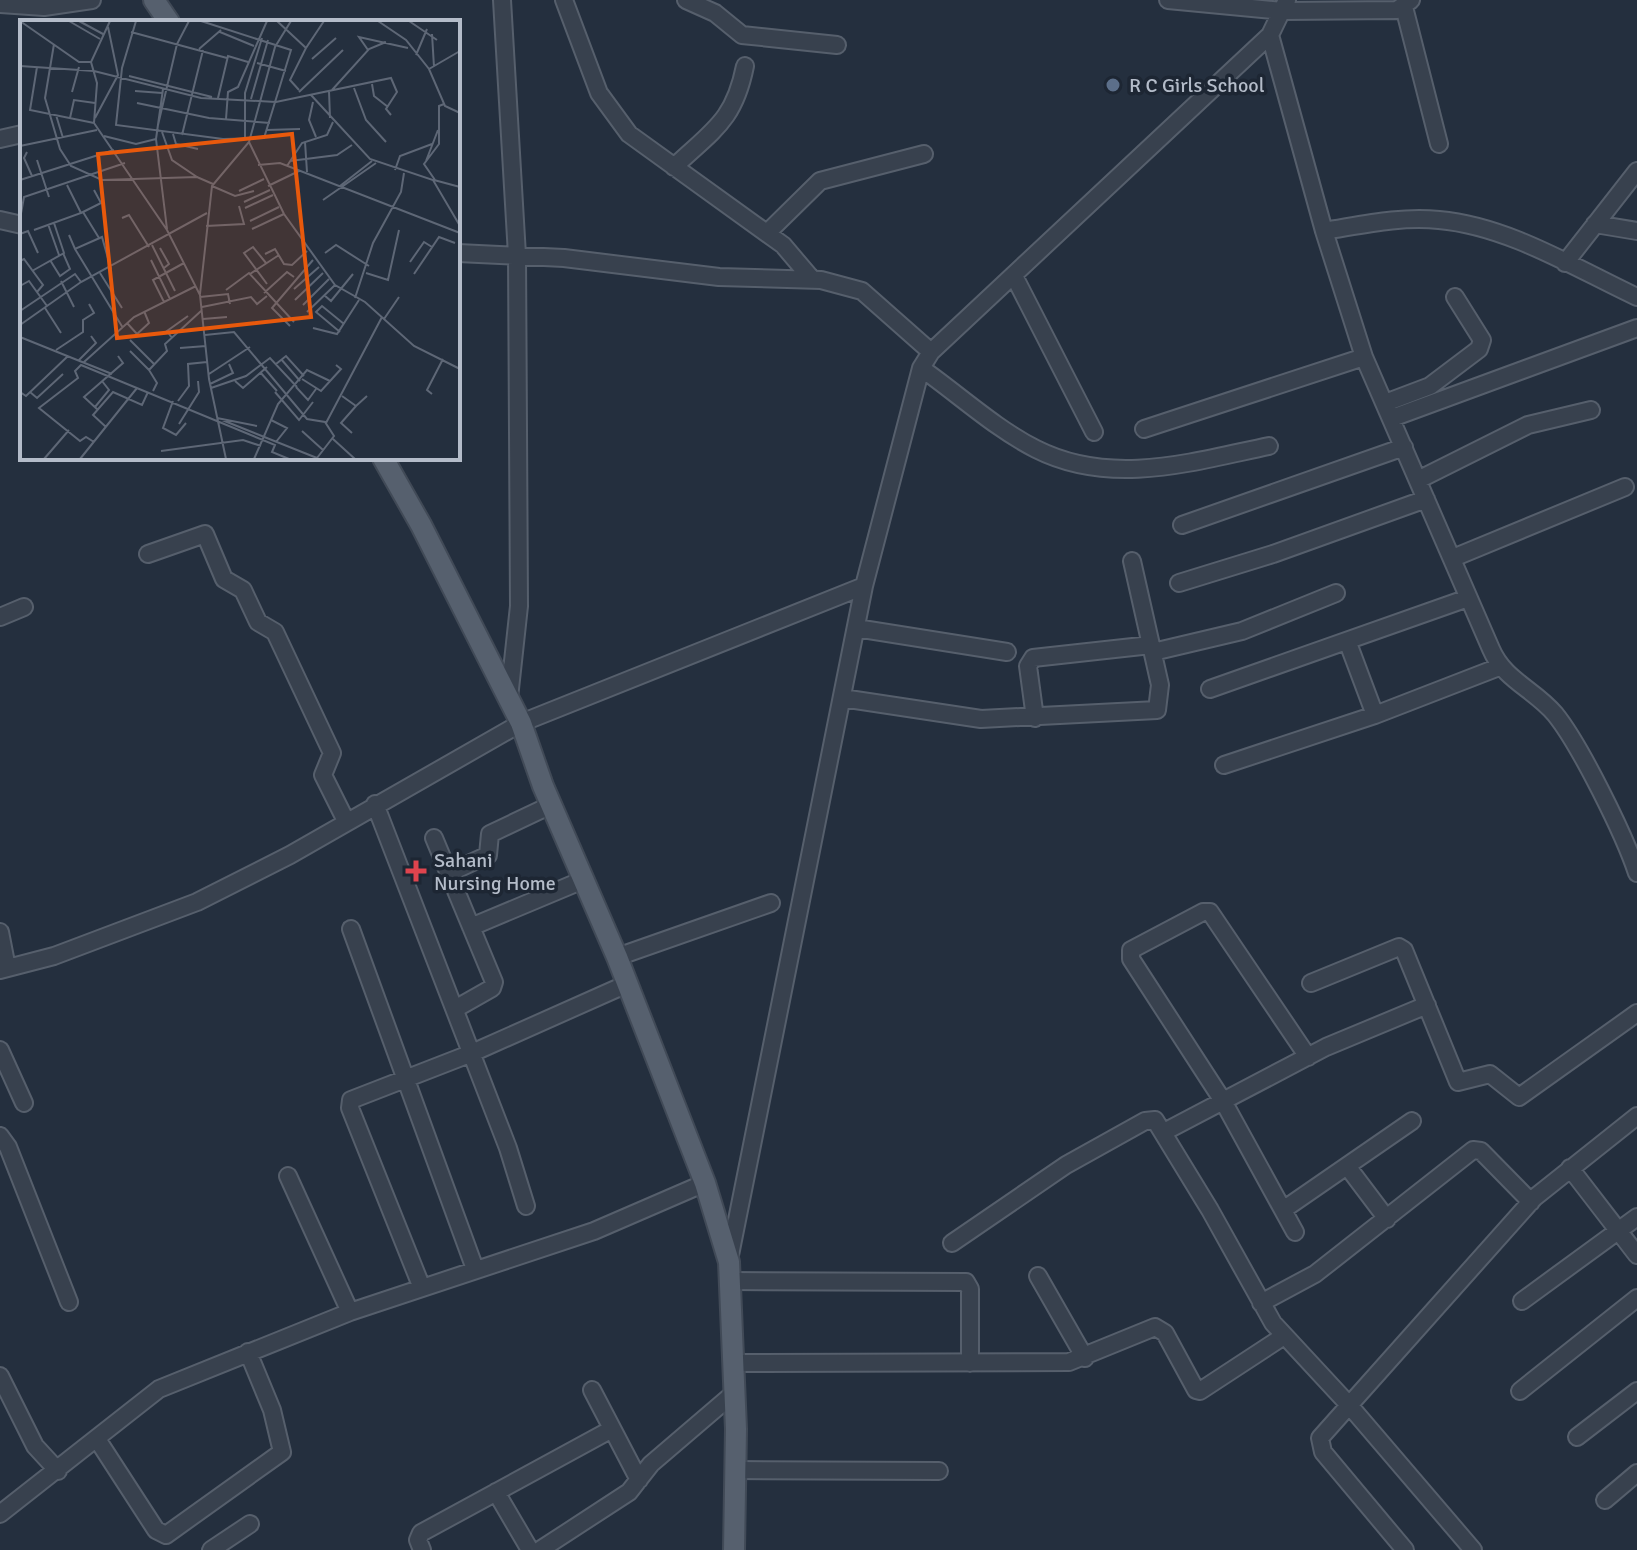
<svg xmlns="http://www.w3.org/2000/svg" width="1637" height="1550" font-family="Signika,sans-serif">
<rect width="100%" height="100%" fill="#242f3e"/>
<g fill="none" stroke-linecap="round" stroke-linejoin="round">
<g stroke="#565f6c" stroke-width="20">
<path id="minor" d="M502 0 517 255 519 606 509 698
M564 0 599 93 629 134 783 245 811 278
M686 0 715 13 742 35 837 45
M1168 0 1283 11 1397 10 1411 0
M0 4 44 7 92 0
M1404 7 1439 144
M1270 35 1324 231 1364 357 1491 649C1504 680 1534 689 1555 714 1580 745 1624 834 1637 873
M0 139 22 134
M674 167C713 130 734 121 745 66
M0 220 22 225
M1595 224 1637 231
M1324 231C1362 225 1400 216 1439 220 1508 226 1575 268 1637 297
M767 233 820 181 924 154
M458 253 564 258 719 277 821 280 862 291 931 352
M1565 263 1637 171
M1014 276 1094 432
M921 368C958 394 996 429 1036 449 1111 487 1192 462 1269 446
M1385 403 1430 386 1479 349 1482 340 1455 297
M1392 418 1637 328
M1144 429 1364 357
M1418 480 1528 425 1591 410
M1182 525 1404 447
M148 554 205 534 224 579 243 590 258 622 275 632 332 753 323 775 346 821
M1453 558 1625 487
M1179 583 1273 554 1426 499
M0 617 24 607
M856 628 1007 652
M1348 643 1375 715
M1153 652 1242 631 1336 593
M1210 689 1468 598
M842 698 981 719 1157 710 1160 685 1132 561
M1035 718 1028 666 1033 658 1151 645
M1224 765 1375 715 1499 667
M375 804 508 1148 526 1206
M434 838 494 982 492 988 455 1009
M449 873 488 855 490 834 551 805
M471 927 583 880
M351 929 475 1269
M0 932 7 968
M617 957 771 903
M0 970 54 956 197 902 290 855 521 723 864 586
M1311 983 1399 947 1404 950 1458 1082 1490 1074 1519 1097 1637 1013
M0 1050 24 1103
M1164 1132 1326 1047 1427 1005
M0 1136 8 1147 69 1302
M1347 1166 1387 1219
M1570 1168 1637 1255
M288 1176 350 1312
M1283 1210 1412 1121
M1295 1232 1223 1101 1131 959V950L1203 912H1210L1308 1057
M952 1243 1066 1165 1145 1121 1155 1120 1210 1210 1273 1323 1349 1405 1473 1550
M729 1260 864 586 921 368 931 352 1270 35 1287 0
M1038 1276 1085 1358
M730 1281 966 1282 970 1289V1363
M422 1288 350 1108 351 1100 472 1053 627 984
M1522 1301 1637 1217
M1261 1303 1315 1274 1473 1150 1481 1151 1531 1202
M734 1363 1069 1362 1155 1327 1165 1333 1196 1390 1200 1391 1284 1336
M0 1376 35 1446 58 1471
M592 1390 639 1480
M1520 1391 1637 1298
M1577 1437 1637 1391
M97 1439 156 1530 166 1535 282 1452 272 1410 248 1352
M735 1470 939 1471
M496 1492 530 1550
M1605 1500 1637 1473
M0 1514 159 1389 350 1312 594 1231 705 1183
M211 1550 250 1524
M422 1550 418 1540 421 1533 612 1429
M540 1550 629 1492 651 1464 734 1393
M1405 1550 1323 1452 1320 1438 1534 1198 1637 1116"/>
</g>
<g stroke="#414a57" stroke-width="24">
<path id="major" d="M154 0 169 22
M383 458 421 525 521 723 543 786 617 957 705 1183 729 1262 736 1429 734 1550"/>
</g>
<use href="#minor" stroke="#38414e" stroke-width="16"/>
<use href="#major" stroke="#56606e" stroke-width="20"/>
</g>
<circle fill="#5c6f8a" stroke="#1d2633" stroke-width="3" cx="1113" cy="85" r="8"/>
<path fill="#e0444e" stroke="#1d2633" stroke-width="3" d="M412 859h8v8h8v8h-8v8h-8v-8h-8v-8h8z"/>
<g text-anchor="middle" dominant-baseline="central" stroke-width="7" stroke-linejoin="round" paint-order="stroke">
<g font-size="20" fill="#b4bcc9" stroke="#1d2633" text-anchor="start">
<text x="1129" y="85">R C Girls School</text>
<text x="434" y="860">Sahani<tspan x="434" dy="23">Nursing Home</tspan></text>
</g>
</g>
<g transform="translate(20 20)">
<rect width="440" height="440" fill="#242f3e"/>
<path fill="none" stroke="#5e6776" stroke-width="2" d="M0 1 59 42H71M49 1 80 19M59 1 83 14M90 1 71 42 77 63 74 103 147 210 180 275 189 359 206 439M116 1 102 48 96 105 203 119 244 118 271 30 181 1M257 1 286 28 270 60 279 70M358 1 386 20 409 49 425 86 440 93M389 1 417 20M111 12 207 38M200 12 234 26M412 14 414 47M34 24 25 78 40 129 51 146 82 160 177 157 193 164M286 28 304 1M179 29 201 10M348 30 339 17 388 28M396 35 407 9M292 39 316 18M237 43 266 51M0 46 74 51 181 78 256 82 371 58 377 72 366 89 371 95M17 47 10 90 74 103M409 49 440 31M109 56 192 77M352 64 354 76 368 87M334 68 346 100 366 122M143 69 136 119 147 209M312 70 349 29 366 22M115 71 142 73M309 71 310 98M52 72 59 47M279 72 323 30M291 75 350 139 413 160 440 206M198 78 208 36 228 42M231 79 248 20M293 82 289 100 296 117M117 83 189 98 250 103M36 95 43 118M50 98 54 80 75 83M75 98 98 55 88 7M206 99 208 72 218 67 247 1M138 105 157 24 169 1M247 110 280 109M142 112 152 140 177 157M153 114 156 124 178 129M162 115 183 30M84 116 116 124 136 119M225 119V73L242 18M229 122 264 194 315 265 345 282 394 326 440 349M285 122 287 152M0 126 77 110M7 132 4 138 12 156M17 140 29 177M270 141 317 135 332 125M406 141 418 110M238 145 260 143 440 213M267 146 282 123 307 115 313 102M375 150 380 136 412 124M0 160 94 130M414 160 440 167M415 160 404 144 419 124V86L424 84M192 166 215 176 234 171M248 166 279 151M320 166 352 141M219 171 244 159M303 180 356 143M224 182 250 170M225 188 253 175M63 192 79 218M61 193 81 183 74 170M102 198 109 195 129 227M0 199 4 177 105 143M230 201 259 187M28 204 39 235M186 206 224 204 219 186M232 209 264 194M14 210 61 193 47 165M0 214 8 211 18 233M49 215 55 229 82 217 91 249M132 225 155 271M140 228 149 244 144 248M55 229 103 308M305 233 316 225 349 246M245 234 255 229 264 244 272 245 287 231M30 240 40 256 50 249 43 233M131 240 150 279M0 241 4 239 23 265 17 272M390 242 404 222 412 227M246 243 233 227 224 233 247 264M12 251 44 233 34 203M80 253 102 288M346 253 368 260 379 210M230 254 259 235M394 254 419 217 435 223M41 261 54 287M0 266 9 261 27 286M274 269 299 247M206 270 229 253 274 302M244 273 267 252 274 257M180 274 192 166 229 122 255 27 271 1M304 275 311 281 333 254M180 277 208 274 210 284M335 278 353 223 381 172 384 153M275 280 303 253M144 282 133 260 164 243M283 285 309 259M182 287 231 277 237 284 247 276M25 288 41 313M0 291 55 254 61 262M287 292 315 265M183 299 207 297M364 299 379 277M107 303 117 314 129 303 124 291M0 305 61 262 187 193M270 306 252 288 293 240M293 308 317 314 339 280M320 312 296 292 302 286 324 304M185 315 214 312 287 399 305 402 314 416 297 438M0 317 92 354M152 318 147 311 168 296M110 320 134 344M160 328 186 326M36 330 63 312V300L74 293 69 284M110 331 129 350M261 339 280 361M59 340 76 323 71 316M64 342 114 297 176 266M256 344 266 336 284 356M240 352 257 371M189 354 230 327M282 359 301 371 321 349 316 345M215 361 223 368 247 347M190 364 213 353 209 344M276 367 288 380 296 369M191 368 226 356 250 338 277 367M133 371 137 363 129 350 147 331 145 324 181 291M0 372 6 376 48 336M10 372 17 378 43 354M255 372 279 400 293 382M412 374 407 370 423 339M322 376 336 386 347 376M153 381 143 408 156 415 166 403M158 381 169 366 168 344 187 342M75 387 89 370 82 361M78 390 64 377 103 343 98 336M197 398 237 406M202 400 297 438M251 400 267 408 256 422M306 403 362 297M159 404 179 372 178 361M86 407 73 395 93 372 122 385 128 372M282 411 303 430M332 413 321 403 336 386M313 419 335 439M74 422 66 417 60 421 19 388 58 358 55 351 61 345 255 425 252 432 269 439M141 431 223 420 241 426M24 439 49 410M60 439 117 368M234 439 258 384 287 350 310 361"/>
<path fill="#e8590c" fill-opacity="0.15" stroke="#e8590c" stroke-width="4" d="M272 114 291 297 97 318 78 134Z"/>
<rect width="440" height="440" fill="none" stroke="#b4bcc9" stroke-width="4"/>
</g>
</svg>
